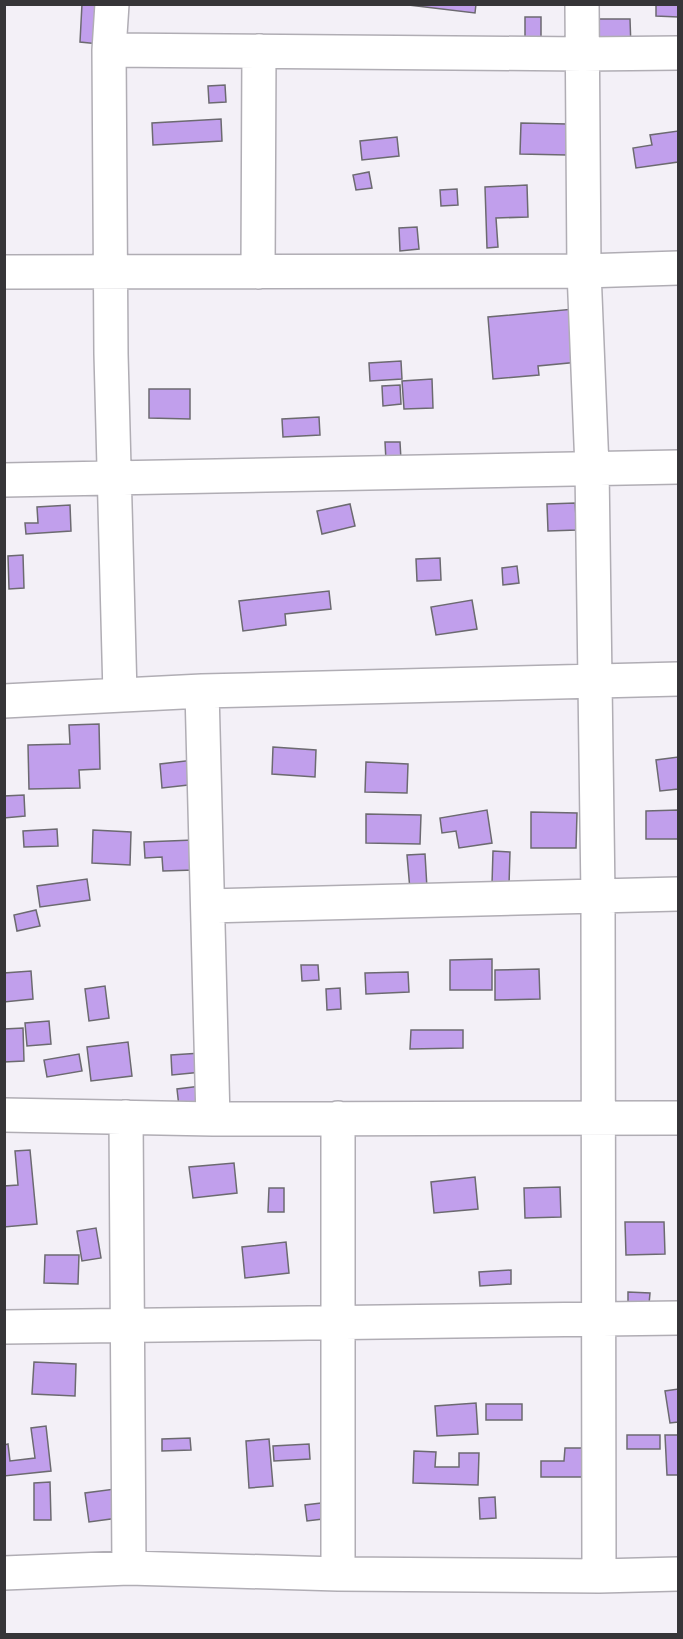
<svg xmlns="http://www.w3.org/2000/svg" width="683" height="1639" font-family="'Open Sans',sans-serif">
<rect width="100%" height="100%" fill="#f3f0f7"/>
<path fill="#c19fec" stroke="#6c6a70" stroke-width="1.5" d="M82 4H102L99 44 80 42Z
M400 4H476L475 13Z
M656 4H678V17L656 16Z
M525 17H541V38H525Z
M598 19H630L631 48H598Z
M225 85 226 102 209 103 208 86Z
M221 119 222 141 153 145 152 123Z
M521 123 567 124V155L520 154Z
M678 131V162L636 168 633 148 652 145 650 135Z
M397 137 399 156 362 160 360 141Z
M369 172 372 188 356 190 353 175Z
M527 185 528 217 496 218 498 247 487 248 485 187Z
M457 189 458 205 441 206 440 190Z
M417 227 419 249 400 251 399 228Z
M574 309 579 362 538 366 539 375 493 379 488 317Z
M401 361 402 379 370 381 369 363Z
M432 379 433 408 404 409 402 381Z
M400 385 401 404 383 406 382 386Z
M149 389H190V419L149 418Z
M319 417 320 435 283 437 282 419Z
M385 442H400L401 460 386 461Z
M575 503 577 530 548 531 547 504Z
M350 504 355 526 322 534 317 511Z
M70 505 71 531 26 534 25 523H38L37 507Z
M23 555 24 588 9 589 8 556Z
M440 558 441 580 417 581 416 559Z
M517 566 519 583 503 585 502 568Z
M329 591 331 609 285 614 286 625 243 631 239 601Z
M472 600 477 629 436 635 431 607Z
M99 724 100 769 79 770 80 788 29 789 28 745 70 744 69 725Z
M273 747 316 750 315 777 272 774Z
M678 757V789L660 791 656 760Z
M194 760 197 784 162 788 160 764Z
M366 762 408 764 407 793 365 792Z
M24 795 25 816 4 818V796Z
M487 810 492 843 459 848 456 831 442 833 440 818Z
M678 810V839H646V811Z
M531 812 577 813 576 848H531Z
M366 814 421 815 420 844 366 843Z
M57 829 58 846 24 847 23 831Z
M93 830 131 832 130 865 92 863Z
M193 840 194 870 163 871 162 857 145 858 144 842Z
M493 851 510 852 509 885 492 884Z
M425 854 427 888 410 890 407 855Z
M87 879 90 900 40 907 37 886Z
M36 910 40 926 17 931 14 915Z
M492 959V990H450V960Z
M301 965H318L319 980 302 981Z
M539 969 540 999 495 1000V970Z
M31 971 33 999 4 1002V973Z
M408 972 409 992 366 994 365 973Z
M105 986 109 1018 89 1021 85 989Z
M340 988 341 1009 327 1010 326 989Z
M49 1021 51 1044 27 1046 25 1023Z
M23 1028 24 1061 4 1062V1029Z
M411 1030H463V1048L410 1049Z
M128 1042 132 1076 91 1081 87 1047Z
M201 1053 202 1072 172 1075 171 1055Z
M79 1054 82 1071 47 1077 44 1060Z
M209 1085 212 1113 180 1116 177 1089Z
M30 1150 37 1224 4 1227V1186L18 1185 15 1151Z
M234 1163 237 1193 193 1198 189 1167Z
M475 1177 478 1209 434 1213 431 1182Z
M560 1187 561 1217 525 1218 524 1188Z
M269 1188H284V1212H268Z
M625 1222H664L665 1254 626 1255Z
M96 1228 101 1258 82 1261 77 1231Z
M286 1242 289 1273 245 1278 242 1247Z
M45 1255H79L78 1284 44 1283Z
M511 1270V1284L480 1286 479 1272Z
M628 1292 650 1293 649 1304 628 1303Z
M34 1362 76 1364 75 1396 32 1394Z
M678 1389V1422L670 1423 665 1391Z
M476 1403 478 1434 437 1436 435 1406Z
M486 1404H522V1420H486Z
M46 1426 51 1471 4 1476V1445L8 1444 10 1461 35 1458 31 1428Z
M627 1435H660V1449H627Z
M665 1435H678V1475H667Z
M190 1438 191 1450 162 1451V1439Z
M269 1439 273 1486 249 1488 246 1441Z
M309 1444 310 1459 274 1461 273 1446Z
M565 1448H584V1477H541V1461H564Z
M414 1451 436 1452 435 1467H459V1453H479L478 1485 413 1483Z
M50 1482 51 1520H34V1483Z
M115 1489 118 1518 89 1522 85 1493Z
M495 1497 496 1518 480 1519 479 1498Z
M329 1502 331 1518 307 1521 305 1505Z"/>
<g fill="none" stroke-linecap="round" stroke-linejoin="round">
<g stroke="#b0adb4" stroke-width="36">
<path id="minor" d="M112 4 109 50 111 354 120 694
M582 4 584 271 592 468 598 896 599 1576
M109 50 583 54 678 53
M4 272 584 271 678 268
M258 272 259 51
M4 480 678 467
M202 691 213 1119
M4 701 202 691 678 679
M208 906 678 894
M4 1115 213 1119 678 1118
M126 1117 129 1568
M4 1327 678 1318
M4 1573 129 1568 338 1574 599 1576 678 1574
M338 1574V1118"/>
</g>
<use href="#minor" stroke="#fff" stroke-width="33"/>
</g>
<rect width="683" height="1639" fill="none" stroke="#363538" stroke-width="12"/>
</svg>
